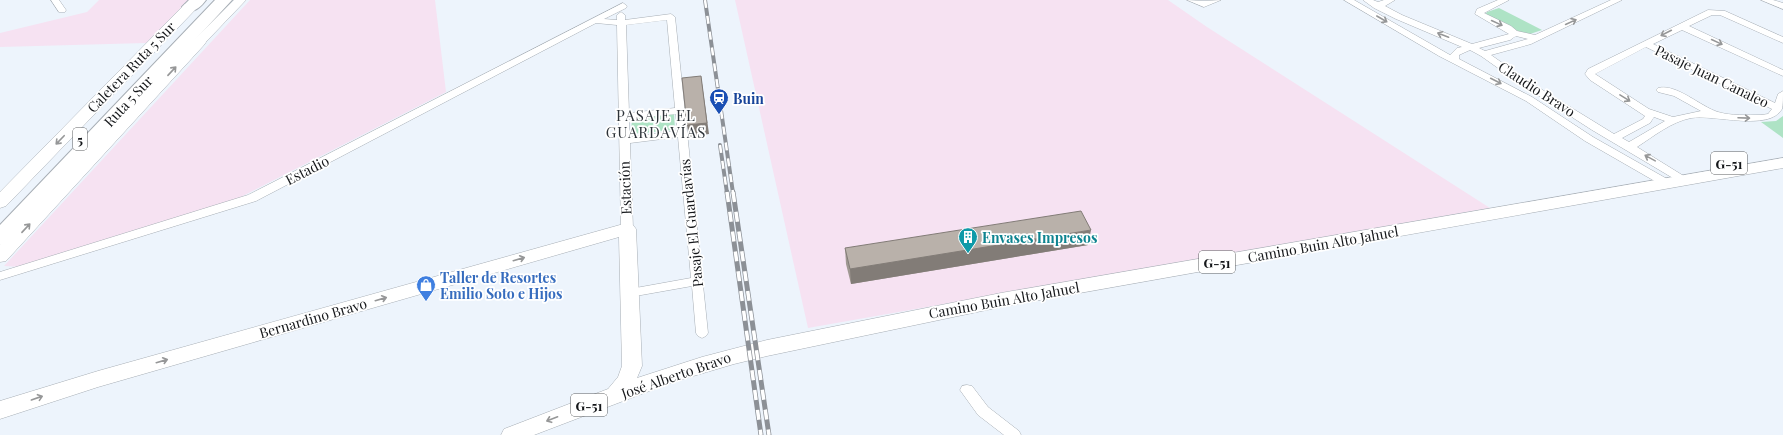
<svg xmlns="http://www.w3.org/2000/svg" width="1783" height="435" font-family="'Playfair Display',serif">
<rect width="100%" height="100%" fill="#edf4fc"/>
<path fill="#f6e2f2" d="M99 0H189L146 43 0 47V33L87 12Z
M250 0H435L446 92 231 202 21 267 4 266Z
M735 0H1168L1207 27 1490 208 808 328Z"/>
<path fill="#aee3c5" d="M1499 8 1542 30 1530 34 1520 32 1485 15 1487 12Z
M674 114 675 130 631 134 632 118Z
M1783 116V138L1761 122 1776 121Z"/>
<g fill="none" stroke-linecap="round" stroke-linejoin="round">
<g stroke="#a7aeb5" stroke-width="1">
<path id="minor" d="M51 0H59L66 10 65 12H59Z
M1187 0 1204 1 1221 0 1204 7Z
M1344 0H1354L1450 55 1457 48 1462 47 1396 19 1374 8 1363 0H1373L1378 2 1384 0H1395L1385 6 1402 15 1472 44 1509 34 1475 14 1477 9 1498 0H1509L1484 13 1511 26 1517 31 1535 35 1611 0H1622L1531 44 1491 55 1528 81 1614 134 1643 119 1645 116 1590 80 1585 74 1588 69 1708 10 1725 11 1783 37V43L1720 15H1712L1689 26 1783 70V76L1682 30 1653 44 1775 103 1778 94 1783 91C1783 96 1783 105 1782 109 1769 132 1714 114 1691 118 1671 122 1654 136 1637 147L1687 178 1688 180 1687 182 1683 184 1592 130 1522 85 1481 56 1470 50 1459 55V59L1532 97 1593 137 1669 180 1670 183 1665 187 1585 141 1526 101 1439 56ZM1516 36 1528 39 1485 51 1479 48 1510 40ZM1646 47 1772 109 1768 114 1761 115C1748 115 1731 116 1718 112 1701 107 1676 83 1658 88L1656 90 1658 92 1674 96 1701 111 1673 117 1649 109 1595 74ZM1654 117 1665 121 1629 142 1622 138 1650 123Z
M1761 0H1773L1783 3V9Z
M623 3 627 6 626 8 604 19 617 20V15L621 12 625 15V20L671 14 675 17 708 333 706 336 702 338 698 336 696 333 692 286 630 297 626 296 624 293 626 290 630 289 691 278 678 137 630 143 633 229 631 232H623L621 229 617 25 596 23 256 201 0 280V272L248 195ZM667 20 675 108 629 113 626 25ZM676 114 677 131 629 137V119Z
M967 385 972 386 988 407 1019 431 1021 435H1004L978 415 960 390 962 386Z"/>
</g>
<g stroke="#a7aeb5" stroke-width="1">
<path id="secondary" d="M234 0H246L203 45H195L193 42 195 39Z"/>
</g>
<g stroke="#a7aeb5" stroke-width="1">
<path id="primary" d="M190 3 195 4 197 7 195 10 6 206 0 208V192L185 4Z
M199 38 204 39 206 42 204 45 6 261 0 262V245L194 39Z
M1783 158V168L1001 307 767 356 734 364 673 382 534 435H501L504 429 608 389 618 377 622 366 619 237 98 387 0 419V401L98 371 627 223 633 225 636 229 642 366 637 378 702 357 767 340 1001 293Z"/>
</g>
<g stroke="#a7aeb5" stroke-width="2">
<path id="motorway" d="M189 0H206C200 8 194 13 185 10L182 7Z
M215 0H232L7 243 0 245V225Z"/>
</g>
<use href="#minor" fill="#fff" fill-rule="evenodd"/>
<use href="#secondary" fill="#fff" fill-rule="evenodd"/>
<use href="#primary" fill="#fff" fill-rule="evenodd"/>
<use href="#motorway" fill="#fff" fill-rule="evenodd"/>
<g stroke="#8c9096" stroke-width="4">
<path id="rail-far1" d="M705 0 733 193
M720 145 727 193"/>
</g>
<g stroke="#8c9096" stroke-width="5">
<path id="rail" d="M727 192 761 435
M733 192 769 435"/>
</g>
<use href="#rail-far1" stroke="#fff" stroke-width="2.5" stroke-dasharray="8" stroke-linecap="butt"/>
<use href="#rail" stroke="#fff" stroke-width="3.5" stroke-dasharray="10" stroke-linecap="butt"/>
</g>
<path fill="#9f9892" d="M1088 245 851 284 846 264 845 248Z"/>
<path fill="#827c77" d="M701 76 709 134 689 137 687 125Z
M1091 230 1088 245 851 284 850 269Z"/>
<path fill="#b9b1aa" stroke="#827c77" d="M701 76 707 123 687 125 682 78Z
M1081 211 1091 230 850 269 845 248Z"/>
<defs><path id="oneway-shaft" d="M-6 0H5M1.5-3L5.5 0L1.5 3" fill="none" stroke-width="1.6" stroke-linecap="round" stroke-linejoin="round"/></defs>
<g stroke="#969798">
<use href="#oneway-shaft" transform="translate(1382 19) rotate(30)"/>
<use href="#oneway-shaft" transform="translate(1571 22) rotate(-25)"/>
<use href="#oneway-shaft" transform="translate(1497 23) rotate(25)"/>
<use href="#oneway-shaft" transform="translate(1666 33) rotate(153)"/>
<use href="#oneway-shaft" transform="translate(1443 35) rotate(-159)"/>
<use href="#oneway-shaft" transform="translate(1717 42) rotate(25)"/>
<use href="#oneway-shaft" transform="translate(172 71) rotate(-47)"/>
<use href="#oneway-shaft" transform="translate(1496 81) rotate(27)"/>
<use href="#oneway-shaft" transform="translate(1625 98) rotate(32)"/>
<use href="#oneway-shaft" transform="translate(1744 118) rotate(2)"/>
<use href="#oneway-shaft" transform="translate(60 140) rotate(134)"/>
<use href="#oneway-shaft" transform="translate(1650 158) rotate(-151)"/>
<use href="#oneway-shaft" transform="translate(26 228) rotate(-47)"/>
<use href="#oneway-shaft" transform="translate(519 259) rotate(-16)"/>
<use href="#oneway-shaft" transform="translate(381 299) rotate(-16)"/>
<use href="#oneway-shaft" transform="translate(162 361) rotate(-16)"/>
<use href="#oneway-shaft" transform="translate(37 398) rotate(-19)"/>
<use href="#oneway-shaft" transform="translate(552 419) rotate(159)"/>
</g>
<defs>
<g id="station-pin" transform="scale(1)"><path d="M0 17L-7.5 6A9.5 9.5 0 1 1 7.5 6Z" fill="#1a4fb4" stroke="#fff"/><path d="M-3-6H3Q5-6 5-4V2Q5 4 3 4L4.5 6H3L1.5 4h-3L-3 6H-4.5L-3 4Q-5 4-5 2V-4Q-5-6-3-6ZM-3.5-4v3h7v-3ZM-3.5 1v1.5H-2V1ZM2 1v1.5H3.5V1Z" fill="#fff"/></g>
<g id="building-pin" transform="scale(1)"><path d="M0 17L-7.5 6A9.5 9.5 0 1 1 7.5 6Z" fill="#0f9aa8" stroke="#fff"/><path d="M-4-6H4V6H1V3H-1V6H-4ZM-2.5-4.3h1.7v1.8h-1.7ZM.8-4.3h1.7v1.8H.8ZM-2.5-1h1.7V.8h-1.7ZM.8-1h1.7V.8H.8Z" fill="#fff"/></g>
<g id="shop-pin" transform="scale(1)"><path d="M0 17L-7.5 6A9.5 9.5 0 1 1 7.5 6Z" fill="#3f7fe0" stroke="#fff"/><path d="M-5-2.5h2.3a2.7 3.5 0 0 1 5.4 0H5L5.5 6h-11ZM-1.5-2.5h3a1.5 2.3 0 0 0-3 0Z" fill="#fff"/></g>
</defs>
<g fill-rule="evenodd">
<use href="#station-pin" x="719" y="98"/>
<use href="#building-pin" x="968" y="237"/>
<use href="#shop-pin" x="426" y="285"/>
</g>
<g text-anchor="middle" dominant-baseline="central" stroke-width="3.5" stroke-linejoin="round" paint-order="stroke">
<g fill="#fff" stroke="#5b5d5f" stroke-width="1">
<rect x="73" y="128" width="14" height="22" rx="3"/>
<rect x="1711" y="152" width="36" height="22" rx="3"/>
<rect x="1199" y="251" width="36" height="22" rx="3"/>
<rect x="571" y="394" width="36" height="22" rx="3"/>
</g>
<g font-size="13" font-weight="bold" fill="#15171a">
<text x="80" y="139">5</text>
<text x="1729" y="163">G-51</text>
<text x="1217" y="262">G-51</text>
<text x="589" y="405">G-51</text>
</g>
<g font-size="14" fill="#15171a" stroke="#fff">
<text transform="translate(131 67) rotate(-46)">Caletera Ruta 5 Sur</text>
<text transform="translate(1712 76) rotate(26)">Pasaje Juan Canaleo</text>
<text transform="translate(1537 89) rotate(33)">Claudio Bravo</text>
<text transform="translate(128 101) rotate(-47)">Ruta 5 Sur</text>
<text transform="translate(307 170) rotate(-27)">Estadio</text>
<text transform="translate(625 188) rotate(-92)">Estación</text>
<text transform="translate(691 223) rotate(-96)">Pasaje El Guardavías</text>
<text transform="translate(1323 244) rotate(-10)">Camino Buin Alto Jahuel</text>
<text transform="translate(1004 300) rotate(-10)">Camino Buin Alto Jahuel</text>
<text transform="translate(313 318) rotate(-16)">Bernardino Bravo</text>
<text transform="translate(676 375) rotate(-19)">José Alberto Bravo</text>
</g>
<g font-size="14" font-weight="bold" fill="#164399" stroke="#fff" text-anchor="start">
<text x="733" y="98">Buin</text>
</g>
<g font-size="14" font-weight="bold" fill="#0d838f" stroke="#fff" text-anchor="start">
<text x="982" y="237">Envases Impresos</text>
</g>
<g font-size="14" font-weight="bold" fill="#366cbe" stroke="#fff" text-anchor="start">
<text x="440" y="277">Taller de Resortes<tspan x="440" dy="16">Emilio Soto e Hijos</tspan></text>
</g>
<g font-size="15" letter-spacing="1" fill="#2c3238" stroke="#fff">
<text x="656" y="115">PASAJE EL<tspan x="656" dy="17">GUARDAVÍAS</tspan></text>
</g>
</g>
</svg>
